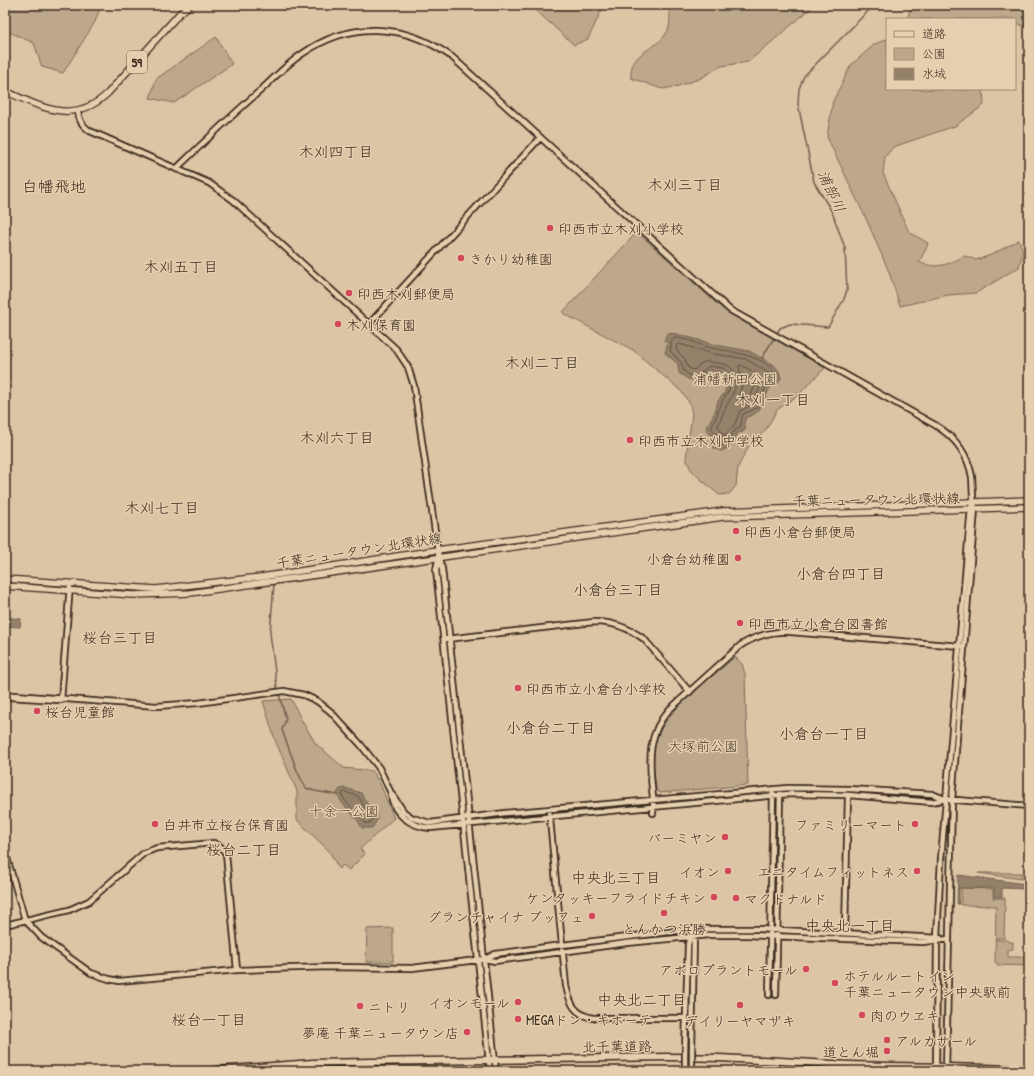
<svg xmlns="http://www.w3.org/2000/svg" width="1034" height="1076" font-family="'Patrick Hand','Klee One',sans-serif">
<rect width="100%" height="100%" fill="#dbc5a5"/>
<filter id="ink" filterUnits="userSpaceOnUse"><feTurbulence type="fractalNoise" baseFrequency=".025" numOctaves="2"/><feDisplacementMap in="SourceGraphic" scale="8" xChannelSelector="R" yChannelSelector="G"/><feConvolveMatrix kernelMatrix="1 2 1 2 8 2 1 2 1" color-interpolation-filters="sRGB"/></filter>
<g filter="url(#ink)">
<path fill="#bda88c" stroke="#7c6955" d="M5 5H101L95 22 63 73 42 67 34 43 5 30Z
M530 5H604L588 39 574 45Z
M670 5H815L748 62 721 66 699 79 675 87 662 89 631 78C628 49 662 51 669 27 671 21 669 12 670 5Z
M912 5H1029V29L1015 22V19H907Z
M216 37 232 64 174 103 150 98 156 79Z
M887 39V89L983 90 984 105 955 126 893 147 885 157 883 173 909 232 928 243 926 249 919 262C938 270 948 264 965 256L976 260 991 255 1019 240 1023 251 1019 267 976 293 948 295 900 306 889 272 868 223 827 137 833 101 851 65 875 44Z
M637 232 725 311 825 368 798 395 777 410 765 431 749 446 738 467 736 486 729 494 719 495 696 475 690 468 686 458 692 414 690 404 681 391 633 350 564 314 563 312Z
M735 657 742 664 745 674 748 785 660 793 656 790C655 775 651 759 655 744 662 712 711 678 735 657Z
M291 699 302 721 316 744 344 768 373 771 381 786 394 818 360 849 365 854 349 870 343 865 339 869 329 851 297 820V791L275 740 263 701Z
M978 873H1022V879Z
M961 888 993 889V898H1005L1004 938H997V940H1008V942H1013V949L1008 950V957H1025V965L1029 963V966L998 965 995 962 996 906 961 905Z
M393 928V962H366L367 929Z"/>
<path fill="#95816a" stroke="#715e4c" d="M667 333 677 334 716 345 749 351 774 365 779 371 781 378 778 383 771 386C764 398 763 414 746 417L744 424 746 428 743 432 738 433 730 447 721 451 714 448 713 435 709 434 706 428 715 412 718 401 725 392 726 376C721 371 715 372 709 370L703 375 701 381 688 379 679 373 678 364 665 353 668 342 664 341Z
M5 617 21 619 20 627 5 626Z
M345 788 361 793 369 807 376 809 377 820 372 828H362C356 814 342 808 337 793L340 789Z
M958 875 1026 884V889L1002 888V897H994V888H959V905L957 903Z"/>
<g fill="none" stroke-linecap="round" stroke-linejoin="round">
<path stroke="#5f4d3c" stroke-width="1" d="M674 338C683 337 698 344 707 347 727 352 772 354 776 379L767 384 757 408 743 414 740 428 735 430 727 443 721 446 719 445 717 434 711 428C715 420 718 413 721 404 727 390 732 393 730 374L723 368 709 366 697 376 689 375 684 371 681 362 670 351 672 340Z
M679 344 714 354 746 359 770 374 762 382 753 404 740 411 735 424 725 435H723L718 426C721 419 723 412 727 405 733 393 739 387 734 371 729 365 725 364 717 363 705 361 704 360 694 370L688 368 685 359 676 350 677 345Z
M741 365 759 375 750 398 739 403 737 401 742 385 739 366Z
M345 792 358 796 366 809 372 812 373 819 370 823H365C359 812 345 806 342 794Z"/>
<path stroke="#715e4c" stroke-width="1.5" d="M762 358 780 328 790 324 828 327 844 299 847 290 845 248 832 212 814 182 798 104 799 89 804 76 874 5
M274 584 270 633 277 687 286 719 282 730 298 773 306 788 315 791 338 795"/>
<g stroke="#3b2a1e" stroke-width="8">
<path id="minor" d="M78 111C79 121 82 125 90 131L209 183 233 200 396 349 408 367 414 386 439 559 442 569 496 1071
M176 169C204 142 232 115 261 90 274 78 287 64 302 54 350 20 405 23 452 57L730 310 935 425C955 437 968 454 972 477 973 488 972 498 975 509L952 800 946 1071
M369 324 540 138
M438 560 436 570 490 1071
M447 639 594 622C613 622 628 627 644 639L690 692
M5 696 15 695 157 706 198 703 284 691 304 695 317 701 330 711 361 745 379 768 391 793 404 812 413 818 430 823 505 813 788 788 849 789 932 794 945 799 1029 806
M9 697 58 700
M61 700 70 585
M391 794C393 815 411 826 430 828L789 794 848 795 932 802 945 799
M549 809 566 986C570 1004 575 1015 593 1018H686
M653 813C654 804 653 797 652 788 649 759 648 733 669 710L741 645C757 635 772 631 791 632L960 646
M5 851 25 920 41 937 91 973 109 979 119 981 237 970 329 967 412 968 485 959 495 961 627 943 709 935H747L923 942 949 939
M5 925 69 910 89 901 144 853 157 848 214 843 221 847 226 854 237 970
M845 933 848 795
M485 959 495 954 554 946 693 929H759L940 938
M769 995 773 793
M776 995 780 794
M685 1052 688 944 693 929
M692 1052 694 935
M936 1071 937 937 941 859 971 507"/>
</g>
<g stroke="#3b2a1e" stroke-width="8">
<path id="major" d="M5 91C41 107 74 126 108 93L179 14 190 5
M5 579 156 589 261 577 437 550 723 511 1029 500
M5 586 133 595 190 593 723 517 1029 507"/>
</g>
<g stroke="#3b2a1e" stroke-width="9">
<path id="highway" d="M205 1071 313 1063 668 1057C729 1057 789 1062 850 1065 910 1067 969 1066 1029 1070"/>
</g>
<use href="#minor" stroke="#e5cfae" stroke-width="4.5"/>
<use href="#major" stroke="#e5cfae" stroke-width="5.5"/>
<use href="#highway" stroke="#e5cfae" stroke-width="6"/>
<g stroke="#3b2a1e" stroke-width="8" stroke-linecap="butt">
<path id="minor-bridge" d="M685 1071V1052
M692 1071V1052"/>
</g>
<use href="#minor-bridge" stroke="#e5cfae" stroke-width="4.5"/>
</g>
</g>
<g fill="#d1495b" stroke="#e5cfae" stroke-width="1.5">
<circle cx="550" cy="228" r="4"/>
<circle cx="461" cy="258" r="4"/>
<circle cx="349" cy="293" r="4"/>
<circle cx="338" cy="324" r="4"/>
<circle cx="630" cy="440" r="4"/>
<circle cx="736" cy="531" r="4"/>
<circle cx="738" cy="558" r="4"/>
<circle cx="740" cy="623" r="4"/>
<circle cx="518" cy="688" r="4"/>
<circle cx="37" cy="711" r="4"/>
<circle cx="155" cy="824" r="4"/>
<circle cx="915" cy="824" r="4"/>
<circle cx="725" cy="837" r="4"/>
<circle cx="728" cy="871" r="4"/>
<circle cx="917" cy="871" r="4"/>
<circle cx="714" cy="897" r="4"/>
<circle cx="736" cy="898" r="4"/>
<circle cx="664" cy="913" r="4"/>
<circle cx="592" cy="916" r="4"/>
<circle cx="806" cy="969" r="4"/>
<circle cx="835" cy="983" r="4"/>
<circle cx="518" cy="1002" r="4"/>
<circle cx="740" cy="1005" r="4"/>
<circle cx="360" cy="1006" r="4"/>
<circle cx="862" cy="1015" r="4"/>
<circle cx="518" cy="1019" r="4"/>
<circle cx="467" cy="1032" r="4"/>
<circle cx="887" cy="1040" r="4"/>
<circle cx="887" cy="1051" r="4"/>
</g>
<g text-anchor="middle" dominant-baseline="central" stroke-width="3" stroke-linejoin="round" paint-order="stroke">
<rect fill="#e5cfae" stroke="#6e5c49" stroke-width="1" x="127" y="51" width="20" height="22" rx="3"/>
<g font-size="13" font-weight="bold" fill="#3b2a1e">
<text x="137" y="62">59</text>
</g>
<g font-size="14" fill="#3b2a1e" stroke="#e5cfae" text-anchor="start">
<text x="558" y="228">印西市立木刈小学校</text>
<text x="469" y="258">きかり幼稚園</text>
<text x="357" y="293">印西木刈郵便局</text>
<text x="346" y="324">木刈保育園</text>
<text x="638" y="440">印西市立木刈中学校</text>
<text x="744" y="531">印西小倉台郵便局</text>
<text x="730" y="558" text-anchor="end">小倉台幼稚園</text>
<text x="748" y="623">印西市立小倉台図書館</text>
<text x="526" y="688">印西市立小倉台小学校</text>
<text x="45" y="711">桜台児童館</text>
<text x="163" y="824">白井市立桜台保育園</text>
<text x="907" y="824" text-anchor="end">ファミリーマート</text>
<text x="717" y="837" text-anchor="end">バーミヤン</text>
<text x="720" y="871" text-anchor="end">イオン</text>
<text x="909" y="871" text-anchor="end">エニタイムフィットネス</text>
<text x="706" y="897" text-anchor="end">ケンタッキーフライドチキン</text>
<text x="744" y="898">マクドナルド</text>
<text x="584" y="916" text-anchor="end">グランチャイナ ブッフェ</text>
<text x="664" y="928" text-anchor="middle">とんかつ浜勝</text>
<text x="798" y="969" text-anchor="end">アポロプラントモール</text>
<text x="843" y="975">ホテルルートイン<tspan x="843" dy="16">千葉ニュータウン中央駅前</tspan></text>
<text x="510" y="1002" text-anchor="end">イオンモール</text>
<text x="368" y="1006">ニトリ</text>
<text x="870" y="1015">肉のウヱキ</text>
<text x="526" y="1019">MEGAドン・キホーテ</text>
<text x="740" y="1020" text-anchor="middle">デイリーヤマザキ</text>
<text x="459" y="1032" text-anchor="end">夢庵 千葉ニュータウン店</text>
<text x="895" y="1040">アルカサール</text>
<text x="879" y="1051" text-anchor="end">道とん堀</text>
</g>
<g font-size="14" fill="#4e3d2e" stroke="#e5cfae">
<text x="735" y="378">浦幡新田公園</text>
<text x="703" y="745">大塚前公園</text>
<text x="344" y="810">十余一公園</text>
</g>
<g font-size="14" fill="#3b2a1e" stroke="#e5cfae">
<text transform="translate(876 499) rotate(-1)">千葉ニュータウン北環状線</text>
<text transform="translate(359 550) rotate(-9)">千葉ニュータウン北環状線</text>
<text transform="translate(617 1046) rotate(-1)">北千葉道路</text>
</g>
<g font-size="15" fill="#3b2a1e" stroke="#e5cfae">
<text x="336" y="151">木刈四丁目</text>
<text x="685" y="184">木刈三丁目</text>
<text x="181" y="266">木刈五丁目</text>
<text x="542" y="362">木刈二丁目</text>
<text x="773" y="399">木刈一丁目</text>
<text x="337" y="437">木刈六丁目</text>
<text x="162" y="507">木刈七丁目</text>
<text x="841" y="573">小倉台四丁目</text>
<text x="618" y="589">小倉台三丁目</text>
<text x="120" y="637">桜台三丁目</text>
<text x="551" y="727">小倉台二丁目</text>
<text x="824" y="733">小倉台一丁目</text>
<text x="244" y="849">桜台二丁目</text>
<text x="616" y="877">中央北三丁目</text>
<text x="850" y="925">中央北一丁目</text>
<text x="642" y="999">中央北二丁目</text>
<text x="209" y="1019">桜台一丁目</text>
</g>
<g font-size="15" font-style="italic" fill="#4d3b2d" stroke="#e5cfae">
<text transform="translate(832 191) rotate(65)">浦部川</text>
</g>
<g font-size="16" fill="#3b2a1e" stroke="#e5cfae">
<text x="54" y="186">白幡飛地</text>
</g>
</g>
<rect width="1034" height="1076" fill="none" stroke="#e5cfae" stroke-width="20"/>
<rect x="10" y="10" width="1014" height="1056" fill="none" stroke="#3b2a1e" stroke-width="1.5" filter="url(#ink)"/>
<rect x="886" y="18" width="130" height="72" fill="#e5cfae" stroke="#a18d74"/>
<rect x="894" y="31" width="20" height="6" fill="#e5cfae" stroke="#a18d74"/>
<text x="922" y="38" font-size="12" fill="#3b2a1e">道路</text>
<rect x="894" y="48" width="20" height="12" fill="#bda88c" stroke="#a18d74"/>
<text x="922" y="58" font-size="12" fill="#3b2a1e">公園</text>
<rect x="894" y="68" width="20" height="12" fill="#95816a" stroke="#a18d74"/>
<text x="922" y="78" font-size="12" fill="#3b2a1e">水域</text>
</svg>
